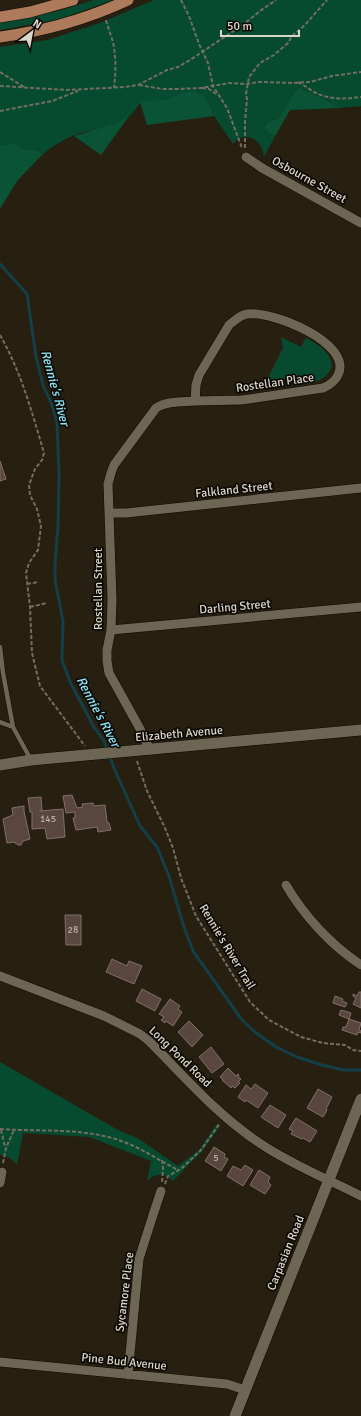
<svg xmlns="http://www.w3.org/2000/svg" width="361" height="1416" font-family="Signika,sans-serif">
<rect width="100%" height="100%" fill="#272011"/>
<path fill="#064b30" d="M94 0H113L60 19 0 30V23L62 10Z
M154 0H361V106L340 108 324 99 298 87 279 118 268 122 271 134 275 136 264 157C263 153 263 149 260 145 254 135 239 134 233 144L214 116 210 105 204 97C182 97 161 100 140 103 137 107 133 114 128 117 114 127 97 129 81 133 67 137 54 145 43 154L36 150 24 149 15 143 0 145V47L47 40 100 23Z
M281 337 301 347 306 338C319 345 330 351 332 366 327 382 310 383 296 386L289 379 267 380 283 348Z
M0 1062 118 1130 139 1139 178 1166 199 1150 217 1124 220 1126 203 1150 173 1181C165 1172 155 1173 147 1181L151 1161 89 1137 23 1133 17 1165C13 1159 8 1156 0 1155Z"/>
<path fill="#0b5336" d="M298 87 324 99 340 108 290 110 275 136 271 134 265 128 268 122 279 118Z
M186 92C189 92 193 91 196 92 206 94 211 107 214 116L147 125 140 102 158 99 165 100Z
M129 116 101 155 74 136 117 123Z
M15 143 24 149 36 150 43 154 17 181 0 209V145Z"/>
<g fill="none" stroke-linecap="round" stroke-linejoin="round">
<path stroke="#143f49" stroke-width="3" d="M0 264 27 294 36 357 43 385 52 405 57 422 59 475 58 526 55 564V580L63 621 62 660 70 682 94 727 104 741 109 754 114 768 140 826 157 847 169 876 183 924 193 951 242 1020 255 1032 276 1047 297 1057 322 1065 343 1070H361"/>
</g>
<path fill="#58463f" stroke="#836f67" d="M0 461 6 479 0 481Z
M72 795 77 808 83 807 82 804 93 803 94 806 105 805 107 822 109 823 111 830 98 832 97 827 76 830 73 818H75V812L66 813 63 796Z
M41 797 42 810H40V811L63 809 65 837 47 839 45 828 32 829V812H30L28 798Z
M24 806V811L30 839 23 841 21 845H18L15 843V842L7 843 3 819 13 815 12 808Z
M65 915H81V945H66Z
M112 959 127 966 129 961 142 966 134 984 106 972Z
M142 989 161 999 155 1011 136 1001Z
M359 992H361V1008L353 1004 356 998 353 996V994L357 996Z
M335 996 343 999 342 1001 347 1003 345 1007 333 1003Z
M170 999 180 1006 178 1009 182 1012 173 1026 166 1021 165 1023 161 1020 164 1017 159 1014Z
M341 1010 351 1013 349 1019 339 1015Z
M349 1019 361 1023 359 1030 361 1031V1033L358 1032 357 1035 342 1030 343 1027H346Z
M189 1021 203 1035 192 1047 178 1032Z
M211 1047 224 1064 212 1073 199 1057Z
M228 1068 236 1076 238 1074 239 1075 238 1077 241 1079 238 1082 240 1083 235 1088 232 1086 231 1088 222 1080 223 1079 220 1077Z
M255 1084 268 1093 258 1108 246 1100 245 1102 238 1097 246 1085 251 1089Z
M318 1089 332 1097 326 1109 327 1110 323 1117 307 1108Z
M270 1105 286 1115 278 1128 261 1117Z
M296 1118 317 1131 310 1142 303 1138 302 1139 291 1134 293 1131 289 1129Z
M214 1147 225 1154 224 1157 228 1159 221 1171 205 1161Z
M245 1165 253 1170 243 1186 227 1176 233 1166 241 1170Z
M259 1170 270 1177 268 1182 271 1185 265 1194 250 1185Z"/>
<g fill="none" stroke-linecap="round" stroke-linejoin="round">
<g stroke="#0f0901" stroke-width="5.5">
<path id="service" d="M0 647 3 673 13 727 0 722
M13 727 31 760"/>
</g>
<g stroke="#0f0901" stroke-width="10">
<path id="minor" d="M246 157 262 168 361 223
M109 513H126L361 488
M111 630 361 607
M150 750 139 727 109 673 107 661V650L111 630 112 599 108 484 111 473 114 465 156 408C167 401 182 402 195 401L196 385 199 375 229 325C234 321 240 315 247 314 271 310 354 343 338 375 335 382 330 385 323 388L242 400 195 401
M286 885C304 916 331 945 361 965
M0 976 104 1016 140 1034 149 1041C185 1077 218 1116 261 1144 292 1165 328 1179 361 1196
M0 1183 2 1172
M0 1362 227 1384 245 1390
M128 1375 139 1259 153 1215 161 1191"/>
</g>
<g stroke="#0f0901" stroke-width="12">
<path id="tertiary" d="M235 1416 361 1099"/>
</g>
<g stroke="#0f0901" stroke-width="12">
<path id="secondary" d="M0 765 31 760 361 730"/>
</g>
<g stroke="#0f0901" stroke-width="12">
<path id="primary" d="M0 17 30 12 73 0
M0 37C45 31 87 19 128 0"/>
</g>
<path stroke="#736e61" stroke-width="2" stroke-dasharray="4 2" stroke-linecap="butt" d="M181 0 189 16 199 44 208 63 213 86 227 108 242 148
M106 20C108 28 111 35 113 42 116 57 116 72 114 88
M0 72 24 87
M298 82C304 85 309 89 314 92 329 100 345 99 361 97
M139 85 163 89H176L201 88 229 83 246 84 260 82 293 83 310 82 332 76 361 72
M0 86 67 90 125 87 138 85 167 70 178 67 190 60 244 24 260 11 276 0
M202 88 209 89 216 94
M0 111 52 101 78 91
M245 148V122L247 99 246 94 249 77 260 63 274 55 288 43 292 36 305 25 327 0
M0 335C21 372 32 412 44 453L42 460 35 469 29 485 30 495 37 509 41 526 38 550 29 563 26 573 30 607 32 653 40 686 85 746
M27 584 39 582
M30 607 47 603
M137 761 147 791 165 828 173 848 181 878 196 916 250 1002 269 1020 301 1037 323 1043 345 1045 353 1050 361 1051
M0 1129C41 1132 85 1127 124 1142 143 1149 160 1161 178 1170
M1 1130 5 1147
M162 1160 163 1169 162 1183
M3 1163 6 1148 14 1130
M165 1184 168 1176 182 1168 201 1150 220 1123"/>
<use href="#service" stroke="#6e6655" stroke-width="4.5"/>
<use href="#minor" stroke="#6e6655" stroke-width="9"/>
<use href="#tertiary" stroke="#6e6655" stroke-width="11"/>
<use href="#secondary" stroke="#6e6655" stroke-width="11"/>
<use href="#primary" stroke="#ad7a5c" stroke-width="11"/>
</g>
<g text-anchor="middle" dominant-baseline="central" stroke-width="3.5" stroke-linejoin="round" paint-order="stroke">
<g font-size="10" fill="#bab2a9">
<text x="48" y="819">145</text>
<text x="73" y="930">28</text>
<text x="216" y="1158">5</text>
</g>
<g font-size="12" fill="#dad6cc" stroke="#0d0a05">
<text transform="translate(309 180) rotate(29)">Osbourne Street</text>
<text transform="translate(275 383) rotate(-8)">Rostellan Place</text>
<text transform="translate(234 490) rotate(-6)">Falkland Street</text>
<text transform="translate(98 589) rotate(-90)">Rostellan Street</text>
<text transform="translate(235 607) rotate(-5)">Darling Street</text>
<text transform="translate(179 734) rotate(-5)">Elizabeth Avenue</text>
<text transform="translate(227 947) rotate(59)">Rennie's River Trail</text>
<text transform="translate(180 1057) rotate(44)">Long Pond Road</text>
<text transform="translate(286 1253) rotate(-68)">Carpasian Road</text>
<text transform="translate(125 1292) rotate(-83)">Sycamore Place</text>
<text transform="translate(124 1362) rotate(6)">Pine Bud Avenue</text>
</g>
<g font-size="13" font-style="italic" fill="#8be4fa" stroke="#0d0a05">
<text transform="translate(55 388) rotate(75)">Rennie's River</text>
<text transform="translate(98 712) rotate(62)">Rennie's River</text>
</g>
</g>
<g transform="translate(32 32) rotate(32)" stroke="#0d0a05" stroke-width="3" paint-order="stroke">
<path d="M0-3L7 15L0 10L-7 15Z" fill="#dad6cc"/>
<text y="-6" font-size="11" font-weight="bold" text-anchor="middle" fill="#dad6cc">N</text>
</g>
<path d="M221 30v6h78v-6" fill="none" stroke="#dad6cc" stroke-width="2"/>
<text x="227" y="30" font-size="12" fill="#dad6cc" stroke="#0d0a05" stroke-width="3" paint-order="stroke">50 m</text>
</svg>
